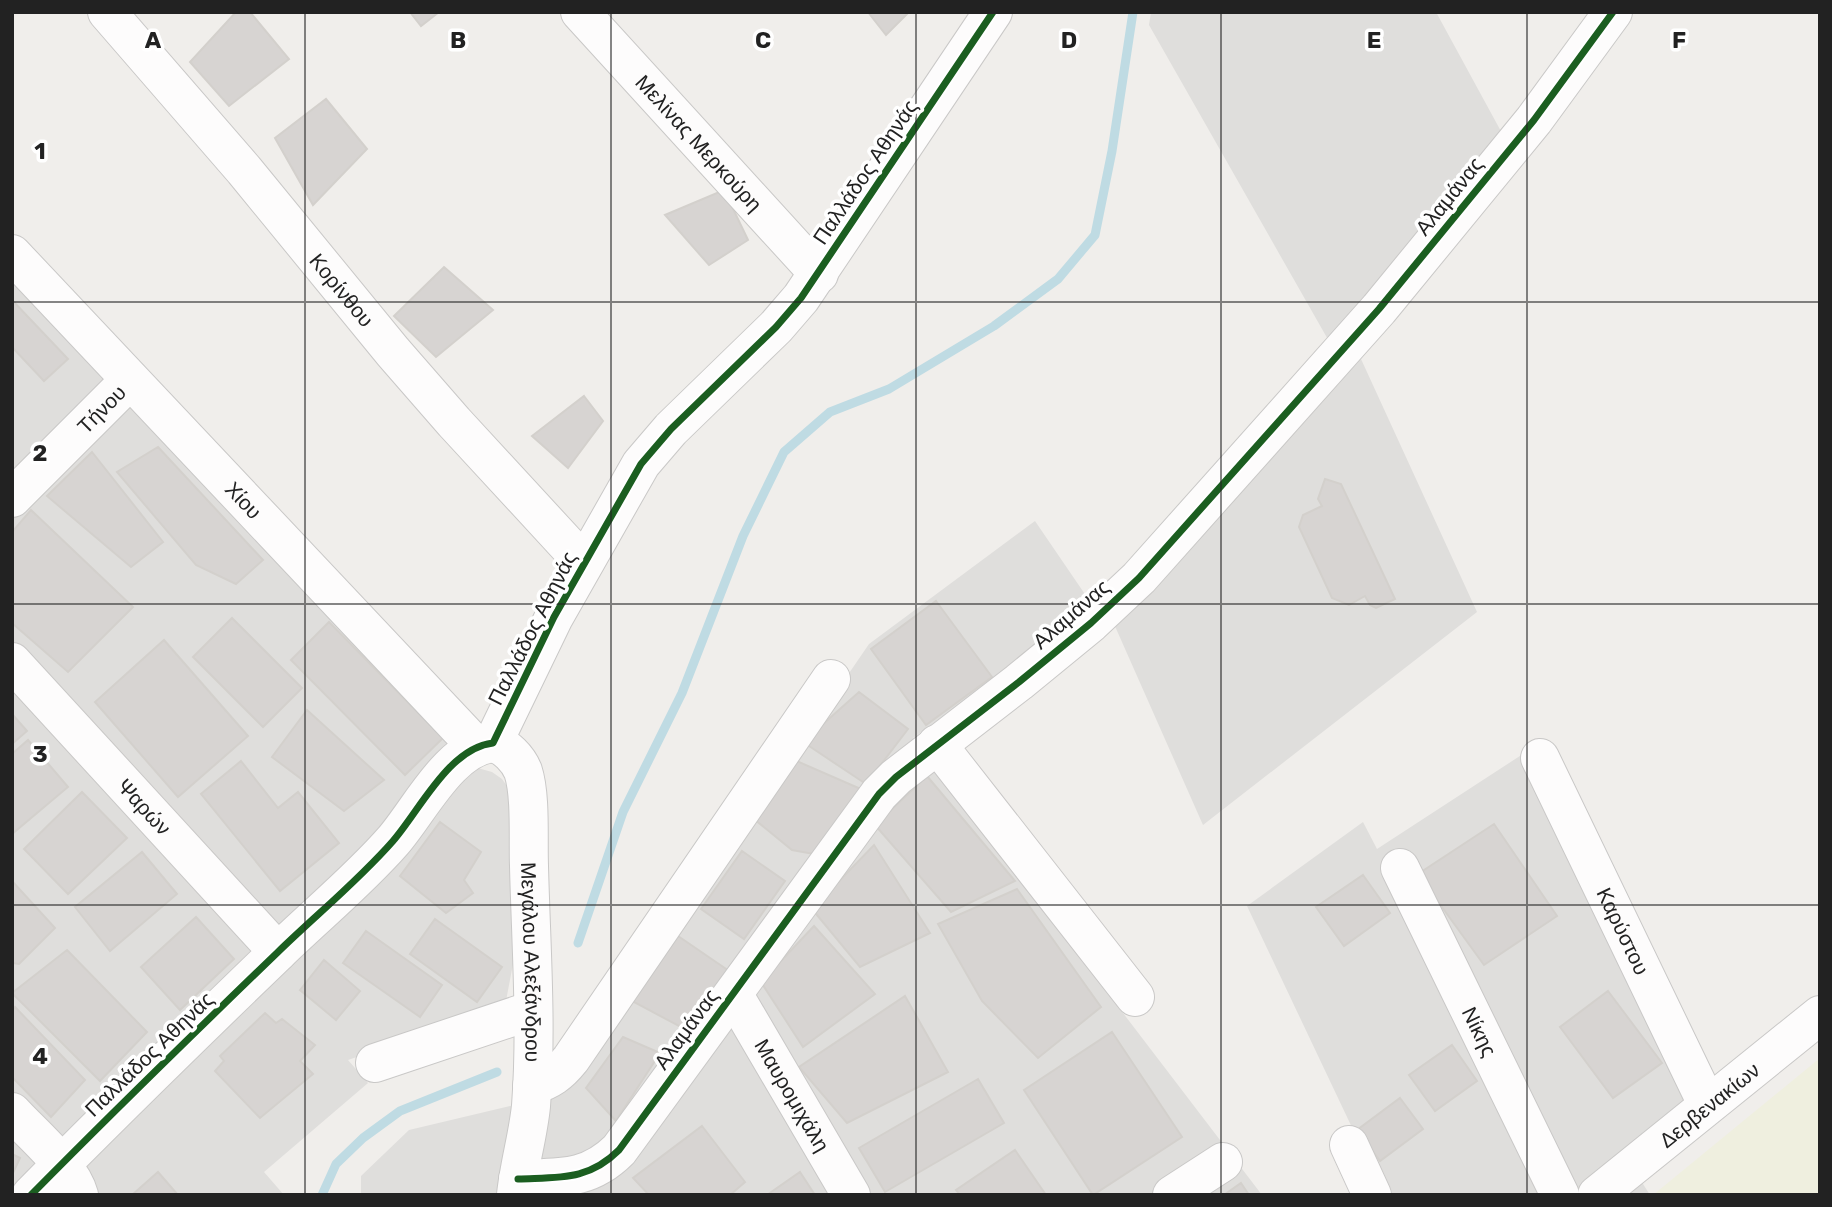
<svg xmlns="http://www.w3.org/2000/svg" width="1832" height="1207" font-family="Rubik,sans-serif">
<rect width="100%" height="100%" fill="#f0eeeb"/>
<path fill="#dfdedc" d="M1151 12H1436L1503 135 1330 343 1149 25Z
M12 274 474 767 492 772 502 779 509 789 513 964 505 1006 348 1060 368 1083 264 1172 284 1195H12Z
M1361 359 1477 612 1203 825 1114 624Z
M1035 521 1093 606 913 738 1262 1195H361V1176L409 1130 561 1094 869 644Z
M1526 752 1691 1100 1624 1154 1650 1195H1384L1247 906 1363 822 1377 849Z"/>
<path fill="#efefdf" d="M1820 1058V1195H1653Z"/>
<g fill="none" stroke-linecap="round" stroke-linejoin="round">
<path stroke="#bfdbe3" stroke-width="9" d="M578 943 623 812 682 693 743 536 784 452 830 412 889 389 994 326 1058 279 1095 235 1112 151 1133 12
M322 1195 336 1164 363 1138 400 1111 497 1072"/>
</g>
<path fill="#d7d4d2" stroke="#d3d0cc" stroke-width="2" d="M236 12H250L289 59 229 106 190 62Z
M410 12H439L421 26Z
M868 12H909L886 35Z
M326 99 367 149 313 205 275 138Z
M724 190 748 240 709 265 665 215Z
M444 267 493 310 436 357 394 316Z
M12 300 68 359 44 381 12 347Z
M584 396 603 421 568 468 532 436Z
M158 447 263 560 236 584 196 565 117 472Z
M92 452 163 542 131 567 47 496Z
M1325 479 1341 484 1395 599 1376 608 1370 605 1365 596 1349 605 1332 598 1299 527 1303 515 1322 506 1318 499Z
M31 510 133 607 68 672 12 623V532Z
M936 601 992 677 926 725 871 649Z
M232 618 302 688 263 727 193 657Z
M329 622 443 738 405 775 291 660Z
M164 640 248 736 178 797 95 702Z
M859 692 908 729 866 784 803 742Z
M307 710 384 780 344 811 272 757Z
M12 714 27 731 12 744Z
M28 740 68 787 12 834V754Z
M792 759 863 790 819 855 792 850 754 819Z
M241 761 278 808 298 792 339 843 280 891 201 794Z
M927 776 1015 881 951 912 875 825Z
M82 792 127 838 68 894 24 849Z
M440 822 481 852 464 880 473 893 446 913 400 876Z
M1494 824 1557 916 1484 965 1418 874Z
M874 845 930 933 860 967 812 909Z
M742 851 785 881 744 939 701 909Z
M142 852 177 894 110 951 75 907Z
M1363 875 1390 913 1344 946 1316 907Z
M12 881 55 928 19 964 12 963Z
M1017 889 1101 1007 1038 1058 982 1001 938 924Z
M196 917 234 959 180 1010 141 967Z
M435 919 502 967 477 1002 410 954Z
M814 926 875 994 803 1047 761 982Z
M366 931 442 985 420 1017 343 963Z
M678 936 732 973 696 1035 632 1001Z
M67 950 147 1032 100 1081 12 993Z
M324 960 360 991 336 1020 300 990Z
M1608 991 1662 1063 1613 1098 1560 1027Z
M905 996 948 1072 847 1123 799 1067Z
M15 1007 85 1080 51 1117 12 1077V1011Z
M265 1013 276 1023 282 1019 315 1045 300 1061 313 1074 260 1118 215 1071 224 1061 220 1056Z
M1112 1032 1182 1137 1093 1195 1024 1090Z
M623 1037 660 1053 616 1121 586 1088Z
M1452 1045 1477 1081 1435 1111 1409 1075Z
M978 1079 1004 1123 885 1192 859 1148Z
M1400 1098 1423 1129 1380 1161 1357 1130Z
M702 1126 745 1182 730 1195H649L633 1178Z
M1015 1150 1046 1195H960L956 1190Z
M12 1154 20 1158 12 1175Z
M158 1172 178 1195H132Z
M800 1172 815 1195H767Z
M1241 1183 1249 1195H1224Z"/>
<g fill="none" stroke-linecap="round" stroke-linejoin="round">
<g stroke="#c9c8c7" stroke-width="40">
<g id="minor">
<path id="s1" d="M107 12 244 170 393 352 454 422 584 563"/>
<path id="s2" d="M580 12 819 274"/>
<path id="s3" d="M12 254 477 747"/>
<path id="s4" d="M12 498 130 380"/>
<path id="s5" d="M12 662 278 952"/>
<path id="s6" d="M493 743C506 746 518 759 523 771 531 795 528 840 529 866 531 946 537 1026 531 1106 528 1136 519 1165 516 1195"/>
<path d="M937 744 1135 997"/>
<path id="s7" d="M1540 758 1707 1104"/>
<path id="s8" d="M1400 868 1560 1195"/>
<path id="s9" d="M734 995 851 1195"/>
<path d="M375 1063 533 1010"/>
<path d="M532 1086C550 1080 559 1074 571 1059L831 679"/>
<path d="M12 1112C33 1135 71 1166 79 1195"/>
<path d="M1349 1145 1372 1195"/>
<path d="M518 1179C559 1177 588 1181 619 1150L879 794 896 777 1019 682 1091 623 1139 578 1379 309 1534 120 1613 12"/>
<path d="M31 1195C112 1113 195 1032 278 952 316 915 358 881 393 841 420 810 449 748 493 743L554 617 641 464 671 429 776 327 801 298 993 12"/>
<path d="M1172 1195 1223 1162"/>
<path id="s10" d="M1597 1195 1820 1015"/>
</g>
</g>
<use href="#minor" stroke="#fdfcfc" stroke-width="38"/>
<g stroke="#fff" stroke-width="11">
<path id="cycleway" d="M518 1179C559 1177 588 1181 619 1150L879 794 896 777 1019 682 1091 623 1139 578 1379 309 1534 120 1613 12
M31 1195C112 1113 195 1032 278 952 316 915 358 881 393 841 420 810 449 748 493 743L554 617 641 464 671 429 776 327 801 298 993 12"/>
</g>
<use href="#cycleway" stroke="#1b5e20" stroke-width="7"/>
</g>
<path fill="none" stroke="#222" stroke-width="2" stroke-opacity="0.55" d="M305 12V1195M611 12V1195M916 12V1195M1221 12V1195M1527 12V1195M12 302H1820M12 604H1820M12 905H1820"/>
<g text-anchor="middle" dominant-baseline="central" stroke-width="7" stroke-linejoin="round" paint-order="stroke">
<g font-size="21" fill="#222" stroke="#fff">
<text stroke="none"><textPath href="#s2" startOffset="177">Μελίνας Μερκούρη</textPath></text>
<text transform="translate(865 172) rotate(-56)">Παλλάδος Αθηνάς</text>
<text transform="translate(1449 196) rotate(-51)">Αλαμάνας</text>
<text stroke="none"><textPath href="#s1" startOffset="364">Κορίνθου</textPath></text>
<text stroke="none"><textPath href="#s4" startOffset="126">Τήνου</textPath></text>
<text stroke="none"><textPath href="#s3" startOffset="338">Χίου</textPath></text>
<text transform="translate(1071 614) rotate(-41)">Αλαμάνας</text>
<text transform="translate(532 628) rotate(-63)">Παλλάδος Αθηνάς</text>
<text stroke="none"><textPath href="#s5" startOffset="196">Ψαρών</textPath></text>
<text stroke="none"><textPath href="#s7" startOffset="192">Καρύστου</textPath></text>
<text stroke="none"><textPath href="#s6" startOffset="234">Μεγάλου Αλεξάνδρου</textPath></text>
<text transform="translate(686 1029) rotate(-54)">Αλαμάνας</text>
<text stroke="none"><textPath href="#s8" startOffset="182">Νίκης</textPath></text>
<text transform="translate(149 1054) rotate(-44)">Παλλάδος Αθηνάς</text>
<text stroke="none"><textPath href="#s9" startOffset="116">Μαυρομιχάλη</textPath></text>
<text stroke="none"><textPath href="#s10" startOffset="144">Δερβενακίων</textPath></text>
</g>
</g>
<g font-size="23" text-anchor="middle" font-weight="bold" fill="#222" stroke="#fff" stroke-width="7" stroke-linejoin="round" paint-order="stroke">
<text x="153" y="48">A</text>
<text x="458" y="48">B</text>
<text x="763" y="48">C</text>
<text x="1069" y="48">D</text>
<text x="1374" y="48">E</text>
<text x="1679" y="48">F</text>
<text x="40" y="159">1</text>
<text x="40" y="461">2</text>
<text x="40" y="762">3</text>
<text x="40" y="1064">4</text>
</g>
<rect width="1832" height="1207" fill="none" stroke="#222222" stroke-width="28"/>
</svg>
